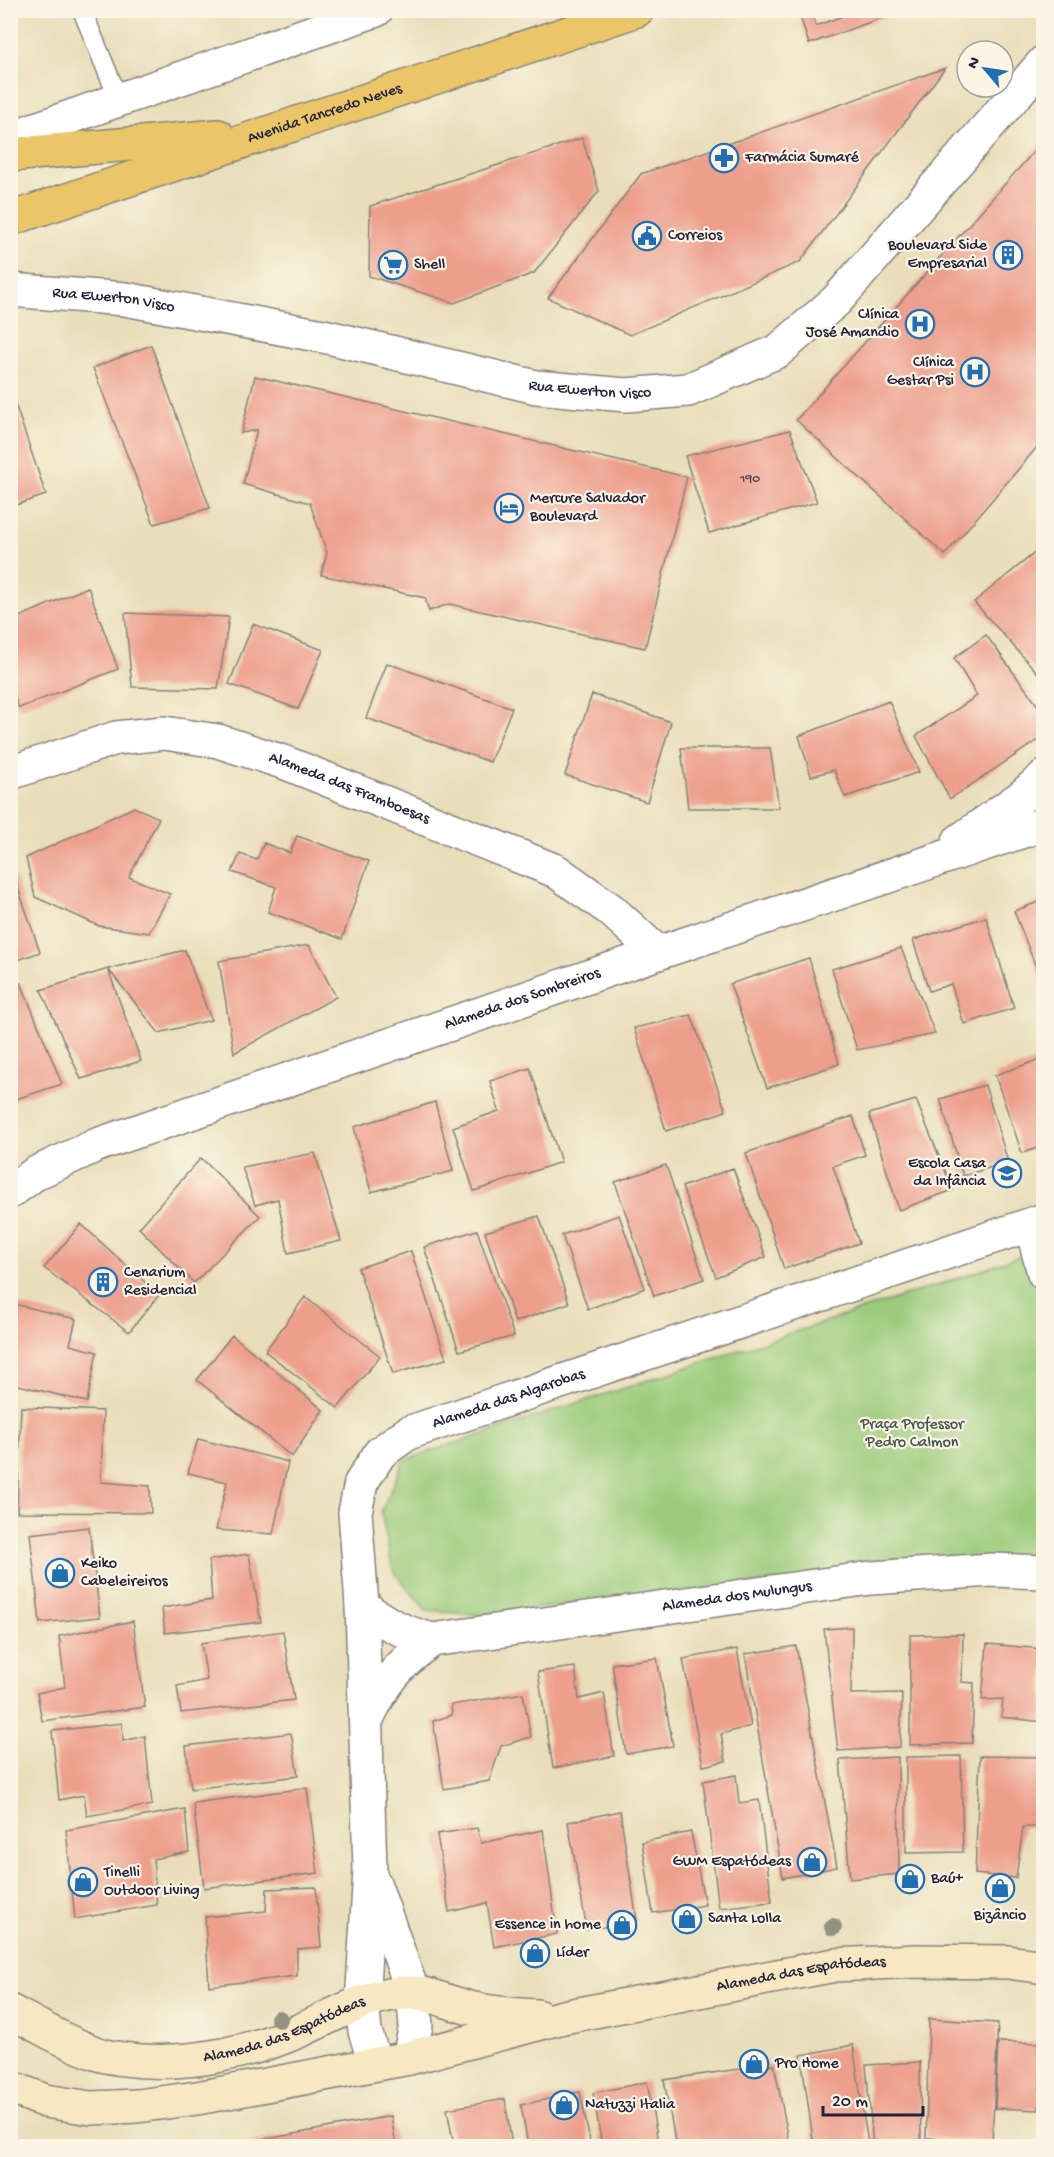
<svg xmlns="http://www.w3.org/2000/svg" width="1054" height="2157" font-family="'Gochi Hand',sans-serif">
<rect width="100%" height="100%" fill="#fcf5e5"/>
<filter id="ink" filterUnits="userSpaceOnUse"><feTurbulence type="fractalNoise" baseFrequency=".0167" numOctaves="2"/><feDisplacementMap in="SourceGraphic" scale="12" xChannelSelector="R" yChannelSelector="G"/><feConvolveMatrix kernelMatrix="1 2 1 2 8 2 1 2 1" color-interpolation-filters="sRGB"/></filter>
<filter id="wash" filterUnits="userSpaceOnUse"><feTurbulence type="fractalNoise" baseFrequency=".008" numOctaves="4" result="noise"/><feDisplacementMap in="SourceGraphic" scale="24" xChannelSelector="R" yChannelSelector="G"/><feGaussianBlur stdDeviation="1.35" result="paint"/><feColorMatrix in="noise" values="0 0 0 0 0 0 0 0 0 0 0 0 0 0 0 0 0 1.4 0 .05"/><feComposite in="paint" operator="in"/></filter>
<g filter="url(#wash)">
<rect width="100%" height="100%" fill="#e9deba"/>
<path fill="#9bcc7b" stroke="#5e775b" stroke-width="1.5" d="M1043 1247V1553L1015 1555 476 1615 426 1610 393 1571 381 1512 404 1460 968 1275Z"/>
<g id="blocks">
<path fill="#ed9f8c" d="M798 10H811L816 26 859 10 901 11 809 44Z
M945 68 800 262 630 335 548 298 641 174Z
M582 138 599 191 534 273 454 303 369 276 370 206Z
M1044 140V439L945 555 796 420Z
M151 345 210 508 154 524 93 368Z
M255 376 687 477 645 648 449 604 429 611 425 598 321 575 327 553 310 503 243 484 257 430 241 433Z
M10 389 46 495 10 507Z
M790 430 817 502 709 533 685 456Z
M1037 551 1044 557V680L974 602Z
M88 587 118 669 19 708 10 687V621Z
M125 613 229 617 218 689 132 687Z
M253 624 323 650 298 709 229 684Z
M986 635 1044 714V736L950 799 916 736 977 696 954 658Z
M387 663 512 708 490 762 366 718Z
M592 694 671 722 647 802 565 775Z
M889 701 919 772 845 797 834 770 811 776 799 736Z
M681 748H770L779 808H688Z
M134 807 159 818 129 877 170 894 149 933 99 926 35 897 26 858Z
M297 836 369 861 342 939 268 912 276 887 232 872 240 854 257 860 264 843 290 853Z
M10 864 40 952 10 963Z
M1044 900V985H1043L1014 911Z
M986 917 1014 1008 964 1024 951 984 929 991 913 940Z
M309 945 336 997 234 1053 219 961Z
M901 948 935 1034 857 1050 832 969Z
M185 950 211 1020 159 1033 108 969 141 1061 81 1079 41 990 108 969Z
M809 958 839 1064 767 1088 730 984Z
M21 983 62 1084 10 1101V989Z
M691 1015 726 1111 666 1131 634 1028Z
M1044 1058V1146L1022 1153 995 1075Z
M530 1068 561 1162 474 1191 453 1127 499 1111 490 1081Z
M985 1085 1008 1162 963 1176 940 1099Z
M916 1100 953 1190 899 1210 869 1114Z
M435 1102 453 1171 371 1192 354 1127Z
M853 1116 865 1155 833 1166 859 1243 784 1269 746 1153Z
M315 1153 341 1241 288 1253 278 1199 255 1205 242 1167Z
M201 1158 260 1216 194 1283 139 1228Z
M666 1165 704 1279 654 1296 615 1182Z
M733 1168 766 1257 716 1277 682 1187Z
M619 1215 645 1288 588 1309 562 1235Z
M539 1216 569 1303 515 1322 485 1232Z
M81 1224 159 1295 129 1332 44 1268Z
M477 1230 514 1336 459 1351 424 1247Z
M411 1251 446 1359 393 1374 358 1268Z
M305 1297 380 1356 338 1408 265 1351Z
M14 1304 76 1319 70 1345 97 1352 87 1402 10 1383V1323Z
M232 1335 323 1410 292 1457 197 1380Z
M21 1407 103 1411 101 1482 150 1486 151 1513 17 1512Z
M198 1439 288 1462 273 1534 216 1530 227 1482 188 1473Z
M89 1527 100 1617 40 1623 30 1534Z
M249 1554 261 1622 165 1633 162 1608 212 1600 209 1560Z
M133 1621 145 1707 42 1721 37 1693 65 1687 59 1636Z
M852 1627 851 1694 902 1693 900 1747 838 1751 824 1629Z
M283 1631 294 1700 181 1713 177 1686 207 1680 201 1643Z
M963 1634 962 1682 974 1683 972 1743 910 1745V1635Z
M987 1644 1044 1649 1043 1722 1001 1717 1003 1699 982 1700Z
M796 1646 837 1867 783 1878 745 1654Z
M737 1649 751 1726 721 1734 726 1761 703 1766 683 1659Z
M657 1658 673 1746 626 1754 612 1664Z
M575 1667 579 1699 604 1693 614 1756 553 1768 538 1672Z
M523 1693 531 1737 501 1746 489 1781 444 1789 433 1721 452 1715 451 1705Z
M122 1723 123 1741 145 1736 152 1805 87 1816 84 1795 59 1800 52 1731Z
M291 1733 298 1776 191 1789 186 1746Z
M961 1756 963 1852 906 1853V1757Z
M980 1756 1044 1757 1042 1827H1023L1016 1878 975 1874Z
M898 1757 899 1874 850 1879 840 1760Z
M736 1775 739 1803 759 1800 772 1902 719 1908 703 1781Z
M307 1788 318 1873 204 1888 193 1803Z
M185 1809 189 1852 153 1859 157 1905 75 1919 66 1830Z
M620 1811 637 1921 587 1930 568 1822Z
M477 1828 481 1843 543 1830 557 1934 494 1947 487 1903 449 1912 437 1834Z
M691 1832 705 1905 653 1913 642 1842Z
M316 1887 321 1947 297 1949V1976L209 1986 205 1917 266 1911 267 1889Z
M929 2019 998 2023 992 2142 926 2138Z
M998 2042 1042 2043 1039 2110 995 2108Z
M853 2045 868 2144 852 2146H814L801 2055Z
M920 2062 921 2145 873 2146 866 2065Z
M774 2064 790 2146H676L664 2080Z
M647 2082 659 2146H602L593 2093Z
M580 2092 591 2146H528L521 2105Z
M505 2099 512 2146H454L447 2109Z
M391 2116 396 2146H235V2145Z"/>
</g>
</g>
<g filter="url(#ink)">
<use href="#blocks" fill-opacity="0" stroke="#86807a" stroke-width="1.5"/>
<g fill="none" stroke-linecap="round" stroke-linejoin="round">
<g stroke="#86807a" stroke-width="21">
<path id="service" d="M82 10 119 100"/>
</g>
<g stroke="#86807a" stroke-width="36">
<g id="minor">
<path id="s1" d="M10 290 125 299 328 337 536 387 626 395 688 390 778 351 837 300 1044 62"/>
<path d="M1031 1225 1044 1273"/>
<path id="s2" d="M362 1605C385 1624 403 1632 432 1640L871 1578 992 1570 1044 1572"/>
<path d="M366 1721C383 1684 399 1663 432 1640"/>
<path d="M374 1883 413 1993 416 2025 409 2058"/>
<path id="s3" d="M375 2063 365 2031 362 2003 370 1870 362 1605 355 1512 361 1483 380 1453 408 1433 1044 1220"/>
</g>
</g>
<g stroke="#86807a" stroke-width="36">
<g id="tertiary">
<path d="M10 138 376 10"/>
<path id="s4" d="M10 773 116 738 164 733 218 741 286 763 556 871 611 910 658 953"/>
<path d="M959 841 1020 798 1044 777"/>
<path id="s5" d="M10 1192 36 1173 97 1145 658 953 1044 824"/>
</g>
</g>
<g stroke="#86807a" stroke-width="36">
<g id="secondary">
<path id="s6" d="M10 2011C40 2027 69 2044 101 2055 108 2057 116 2058 123 2059 182 2067 247 2054 301 2030 335 2015 374 1991 412 1993 430 1993 452 2004 470 2008 492 2013 515 2015 537 2016"/>
<path id="s7" d="M10 2087 45 2101 91 2108 137 2106 197 2098 409 2058 563 2017 835 1965 916 1961 1008 1962 1044 1967"/>
</g>
</g>
<g stroke="#86807a" stroke-width="36">
<g id="primary">
<path d="M10 155 218 136"/>
<path id="s8" d="M10 219 637 10"/>
</g>
</g>
<use href="#service" stroke="#fff" stroke-width="18"/>
<use href="#minor" stroke="#fff" stroke-width="33"/>
<use href="#tertiary" stroke="#fff" stroke-width="33"/>
<use href="#secondary" stroke="#f7e8c3" stroke-width="33"/>
<use href="#primary" stroke="#ebc669" stroke-width="33"/>
</g>
<g fill="#8f937f">
<circle cx="833" cy="1927" r="9"/>
<circle cx="279" cy="2019" r="9"/>
</g>
</g>
<defs>
<g id="pharmacy-ring" transform="scale(1.5)"><circle r="9.5" fill="#fcf5e5" stroke="#1f6fb2" stroke-width="1.5"/><path d="M-2-6h4v4h4v4h-4v4h-4v-4h-4v-4h4Z" fill="#1f6fb2"/></g>
<g id="civic-ring" transform="scale(1.5)"><circle r="9.5" fill="#fcf5e5" stroke="#1f6fb2" stroke-width="1.5"/><path d="M-.6-6.5H3V-4.5H.6V-3L4-1V1h2V6H-6V1h2V-1L-.6-3ZM-1.2 2.5V6h2.4V2.5Z" fill="#1f6fb2"/></g>
<g id="building-ring" transform="scale(1.5)"><circle r="9.5" fill="#fcf5e5" stroke="#1f6fb2" stroke-width="1.5"/><path d="M-4-6H4V6H1V3H-1V6H-4ZM-2.5-4.3h1.7v1.8h-1.7ZM.8-4.3h1.7v1.8H.8ZM-2.5-1h1.7V.8h-1.7ZM.8-1h1.7V.8H.8Z" fill="#1f6fb2"/></g>
<g id="supermarket-ring" transform="scale(1.5)"><circle r="9.5" fill="#fcf5e5" stroke="#1f6fb2" stroke-width="1.5"/><path d="M-6-5.5h2.5l.6 2H6L4.5 2H-2.5L-4.4-4H-6ZM-1.5 3.2a1.3 1.3 0 1 0 .1 0ZM3 3.2a1.3 1.3 0 1 0 .1 0Z" fill="#1f6fb2"/></g>
<g id="hospital-ring" transform="scale(1.5)"><circle r="9.5" fill="#fcf5e5" stroke="#1f6fb2" stroke-width="1.5"/><path d="M-5-5h3v3.5h4V-5h3V5h-3V1.5h-4V5h-3Z" fill="#1f6fb2"/></g>
<g id="hotel-ring" transform="scale(1.5)"><circle r="9.5" fill="#fcf5e5" stroke="#1f6fb2" stroke-width="1.5"/><path d="M-6-4.5h1.5V1H6V5H4.5V3h-9V5H-6ZM-4 0a1.8 1.8 0 1 1 3.6 0ZM.5 0V-2.5h3Q6-2.5 6 0Z" fill="#1f6fb2"/></g>
<g id="school-ring" transform="scale(1.5)"><circle r="9.5" fill="#fcf5e5" stroke="#1f6fb2" stroke-width="1.5"/><path d="M0-5L7-2L0 1L-7-2ZM-4 1L0 2.5L4 1V4Q0 6-4 4Z" fill="#1f6fb2"/></g>
<g id="shop-ring" transform="scale(1.5)"><circle r="9.5" fill="#fcf5e5" stroke="#1f6fb2" stroke-width="1.5"/><path d="M-5-2.5h2.3a2.7 3.5 0 0 1 5.4 0H5L5.5 6h-11ZM-1.5-2.5h3a1.5 2.3 0 0 0-3 0Z" fill="#1f6fb2"/></g>
</defs>
<g fill-rule="evenodd">
<use href="#pharmacy-ring" x="724" y="158"/>
<use href="#civic-ring" x="647" y="236"/>
<use href="#building-ring" x="1008" y="255"/>
<use href="#supermarket-ring" x="393" y="265"/>
<use href="#hospital-ring" x="920" y="324"/>
<use href="#hospital-ring" x="975" y="372"/>
<use href="#hotel-ring" x="509" y="508"/>
<use href="#school-ring" x="1007" y="1173"/>
<use href="#building-ring" x="103" y="1282"/>
<use href="#shop-ring" x="60" y="1573"/>
<use href="#shop-ring" x="812" y="1862"/>
<use href="#shop-ring" x="910" y="1879"/>
<use href="#shop-ring" x="83" y="1882"/>
<use href="#shop-ring" x="1000" y="1888"/>
<use href="#shop-ring" x="687" y="1919"/>
<use href="#shop-ring" x="622" y="1925"/>
<use href="#shop-ring" x="535" y="1953"/>
<use href="#shop-ring" x="754" y="2064"/>
<use href="#shop-ring" x="564" y="2105"/>
</g>
<g text-anchor="middle" dominant-baseline="central" stroke-width="4.5" stroke-linejoin="round" paint-order="stroke">
<g font-size="14" fill="#55414f">
<text x="750" y="479">190</text>
</g>
<g font-size="16" fill="#22223b" stroke="#fcf5e5">
<text stroke="none"><textPath href="#s8" startOffset="332">Avenida Tancredo Neves</textPath></text>
<text stroke="none"><textPath href="#s1" startOffset="104">Rua Ewerton Visco</textPath></text>
<text stroke="none"><textPath href="#s1" startOffset="590">Rua Ewerton Visco</textPath></text>
<text stroke="none"><textPath href="#s4" startOffset="354">Alameda das Framboesas</textPath></text>
<text stroke="none"><textPath href="#s5" startOffset="549">Alameda dos Sombreiros</textPath></text>
<text stroke="none"><textPath href="#s3" startOffset="759">Alameda das Algarobas</textPath></text>
<text stroke="none"><textPath href="#s2" startOffset="387">Alameda dos Mulungus</textPath></text>
<text stroke="none"><textPath href="#s7" startOffset="808">Alameda das Espatódeas</textPath></text>
<text stroke="none"><textPath href="#s6" startOffset="290">Alameda das Espatódeas</textPath></text>
</g>
<g font-size="16" fill="#22223b" stroke="#fcf5e5" text-anchor="start">
<text x="745" y="158">Farmácia Sumaré</text>
<text x="668" y="236">Correios</text>
<text x="987" y="246" text-anchor="end">Boulevard Side<tspan x="987" dy="18">Empresarial</tspan></text>
<text x="414" y="265">Shell</text>
<text x="899" y="315" text-anchor="end">Clínica<tspan x="899" dy="18">José Amandio</tspan></text>
<text x="954" y="363" text-anchor="end">Clínica<tspan x="954" dy="18">Gestar Psi</tspan></text>
<text x="530" y="499">Mercure Salvador<tspan x="530" dy="18">Boulevard</tspan></text>
<text x="986" y="1164" text-anchor="end">Escola Casa<tspan x="986" dy="18">da Infância</tspan></text>
<text x="124" y="1273">Cenarium<tspan x="124" dy="18">Residencial</tspan></text>
<text x="81" y="1564">Keiko<tspan x="81" dy="18">Cabeleireiros</tspan></text>
<text x="791" y="1862" text-anchor="end">GWM Espatódeas</text>
<text x="104" y="1873">Tinelli<tspan x="104" dy="18">Outdoor Living</tspan></text>
<text x="931" y="1879">Baú+</text>
<text x="1000" y="1916" text-anchor="middle">Bizâncio</text>
<text x="708" y="1919">Santa Lolla</text>
<text x="601" y="1925" text-anchor="end">Essence in home</text>
<text x="556" y="1953">Líder</text>
<text x="775" y="2064">Pro Home</text>
<text x="585" y="2105">Natuzzi Italia</text>
</g>
<g font-size="16" fill="#46554e" stroke="#fcf5e5">
<text x="912" y="1425">Praça Professor<tspan x="912" dy="18">Pedro Calmon</tspan></text>
</g>
</g>
<rect width="1054" height="2157" fill="none" stroke="#fcf5e5" stroke-width="36"/>
<g transform="translate(985 69) rotate(299)"><circle r="28" fill="#fcf5e5" stroke="#a5a1a1" stroke-width="1.5"/>
<path d="M0-4.5L10 22L0 15L-10 22Z" fill="#1f6fb2"/>
<text y="-9" font-size="16" font-weight="bold" text-anchor="middle" fill="#22223b">N</text>
</g>
<path d="M823 2106v9h100v-9" fill="none" stroke="#22223b" stroke-width="3"/>
<text x="832" y="2106" font-size="18" fill="#22223b" stroke="#fcf5e5" stroke-width="4.5" paint-order="stroke">20 m</text>
</svg>
